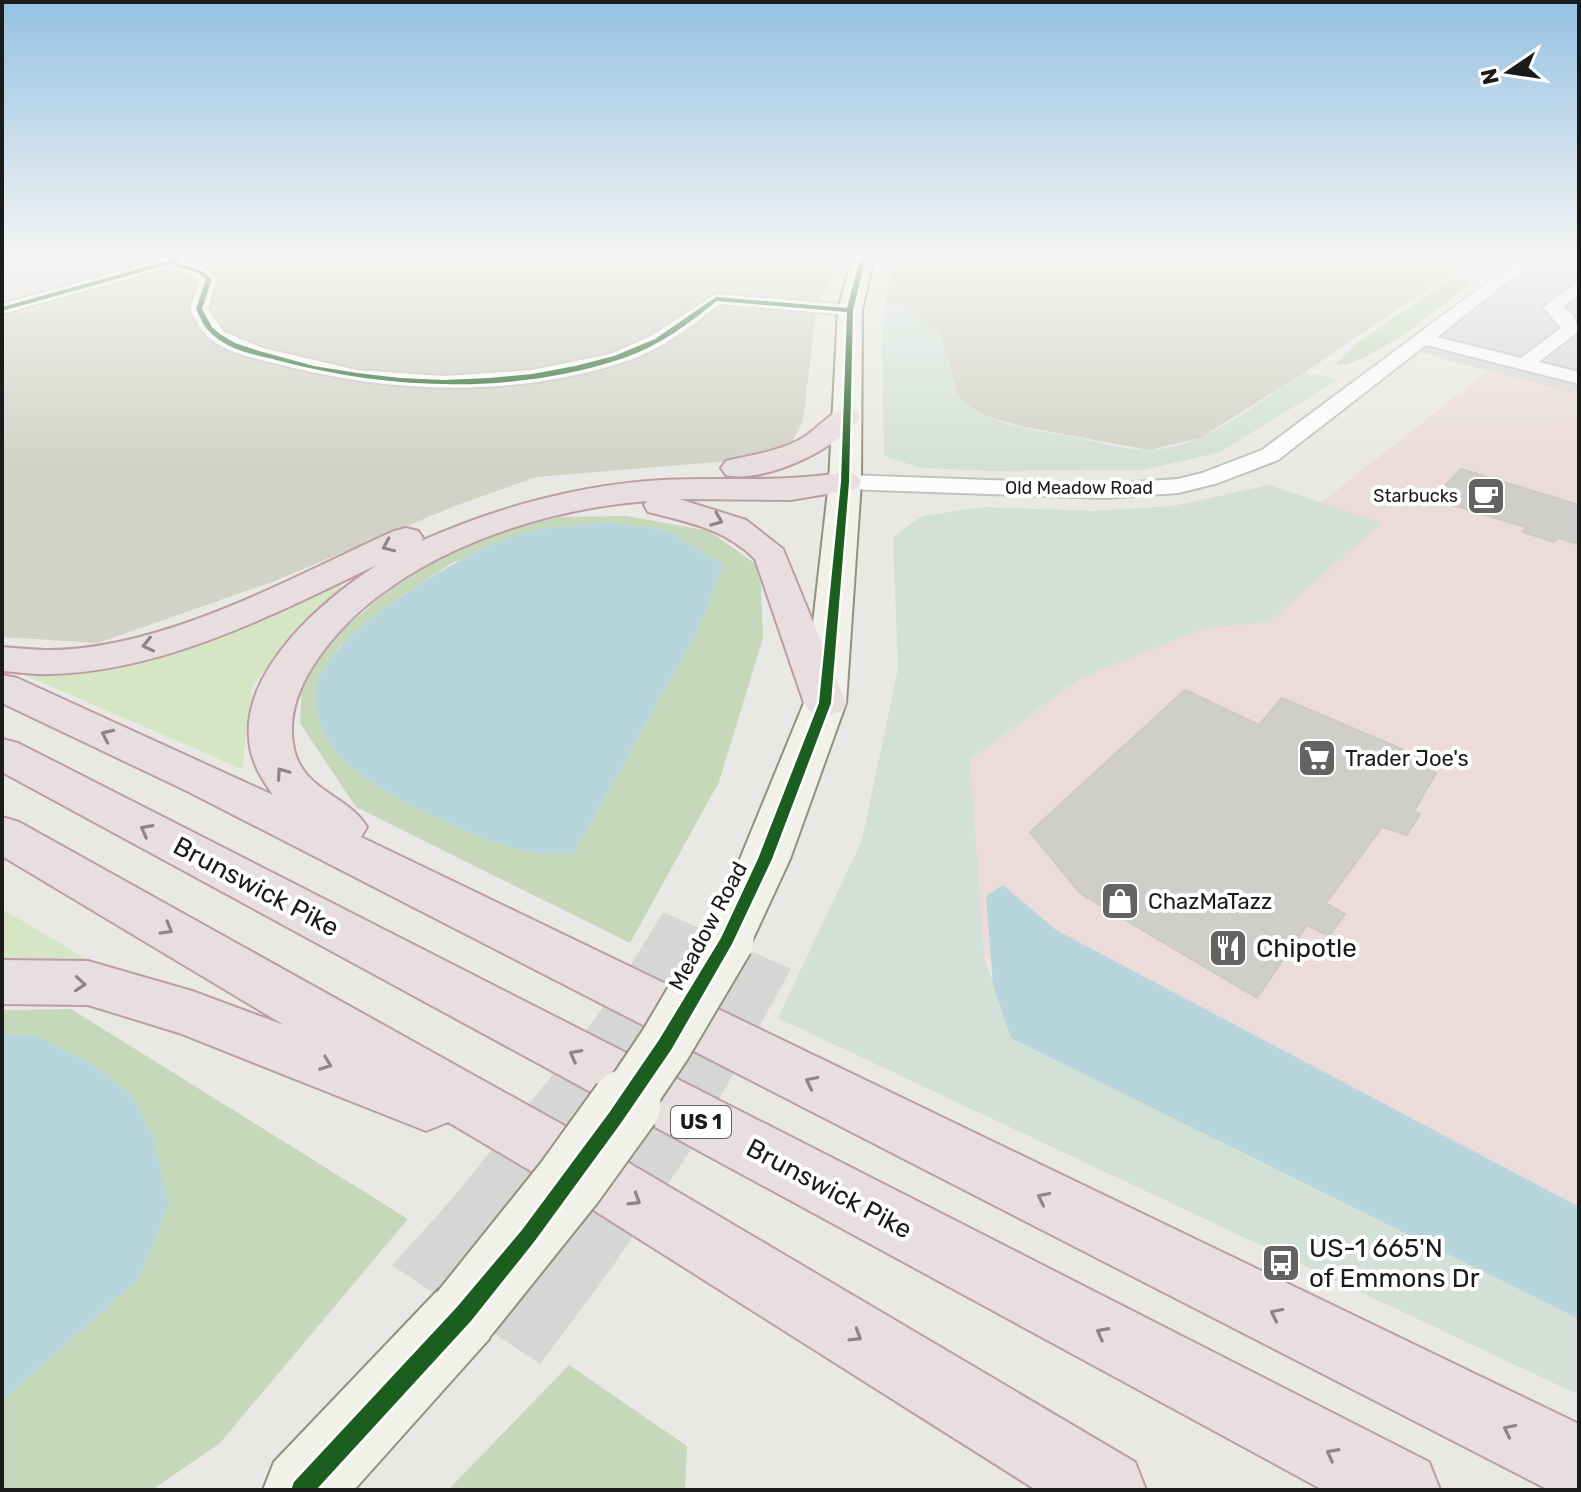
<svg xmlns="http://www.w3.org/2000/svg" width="1581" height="1492" font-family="Rubik,sans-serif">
<rect width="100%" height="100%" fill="#e9e8e4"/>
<path fill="#d8d7d5" d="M1542 258H1579V395L1418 352Z"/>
<path fill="#ebdbda" d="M2 258H217L2 319Z
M1487 371 1579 395V1250L1053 999 984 956 970 760 1336 491Z"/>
<path fill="#d2d2c6" d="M210 258H838L816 310 803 421 790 446 730 461 536 477 455 506 272 582 98 643 2 637V318Z
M895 258H1473L1304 373 1200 438 1149 450 1024 427 989 417 970 407 957 395 941 336 919 318V307L886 303Z"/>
<path fill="#d6e6c4" d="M355 574 293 633 252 687 242 769 25 675 112 667Z
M2 909 95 964 2 975Z"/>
<path fill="#c5d8ba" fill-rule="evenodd" d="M1450 279H1462L1471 283C1444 304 1367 369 1334 365L1357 343Z
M627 516 709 531 760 567 763 638 719 782 630 943 356 807 300 723 303 664 404 577 494 534 558 517ZM610 522 670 531 723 565 652 713 574 854 337 649 393 602 452 563 530 532Z
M71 1009 408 1219 220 1443 152 1490H2V1401L139 1279 37 1035 2 1034V1010Z
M569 1365 687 1446 685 1490H448Z"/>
<path fill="#d2e0d7" d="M886 303 920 307 919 318C926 324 938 330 942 339 951 361 947 389 968 405 992 424 1032 430 1061 435 1090 439 1122 451 1152 450 1208 446 1258 402 1304 373L1339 379 1220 452 1143 470 991 471 921 468 884 456 882 335Z
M1269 485 1381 523 1269 622 1204 628 1081 678 970 760 984 956 1012 1038 1579 1319V1395L778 1018 862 840 898 669 893 537 922 516 984 507 1093 511 1173 506Z"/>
<path fill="#b8d5dc" d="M610 522 670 531 723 565 699 628 574 854C525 859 479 837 435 817 387 795 318 760 316 700 316 694 315 688 317 682 334 644 373 615 407 593 442 570 490 540 532 531 557 526 584 525 610 522Z
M1003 885 1056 930 1579 1207V1319L1011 1038 993 985 986 896Z
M2 1034 36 1035 88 1062 130 1093 153 1134 169 1205 139 1279 2 1401Z"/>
<path fill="#d6d6d5" d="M663 912 791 969 694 1145 613 1266 540 1364 392 1265 452 1199 575 1047 628 970Z"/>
<path fill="#d0cecb" stroke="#ccc9c6" stroke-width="2" d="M1461 469 1579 505V544L1558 538 1554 542 1523 532 1526 527 1432 499Z
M1185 690 1259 725 1282 698 1420 757 1414 764 1436 773 1414 811 1420 814 1407 835 1382 827 1326 903 1345 914 1329 936 1307 925 1257 998 1080 893 1030 832Z"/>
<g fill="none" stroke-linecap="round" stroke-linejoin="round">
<g stroke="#c2c2c0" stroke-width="4">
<path id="street" d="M193 258 187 262 206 269 217 279 208 309 224 332 263 348 357 370 444 376 532 370 610 354 651 336 716 294 850 305 859 310 850 315 720 304C691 327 662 349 627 361 515 398 391 394 278 364 254 358 224 353 206 335 199 328 195 318 190 309L200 280 170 267 2 314V304L166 258Z
M1520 258H1538L1437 337 1521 358 1561 328 1543 307 1579 281V294L1563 307 1574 316 1579 331 1539 362 1579 372V384L1426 345 1278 460 1218 483 1178 493 1106 498 845 489 837 487 833 482 837 477 845 475 1106 484 1178 479 1202 473 1262 450Z"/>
</g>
<g stroke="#90927e" stroke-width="4">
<path id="secondary" d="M852 258H874L862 310 861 482 846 703 790 859 746 954 727 960 708 954 701 940 740 859 804 703 829 482 838 310Z
M464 1279 489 1289 499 1314 489 1339 354 1490H263L274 1462 439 1289Z"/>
</g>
<g stroke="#bc9da6" stroke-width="4">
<path id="highway" d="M846 408 856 411 860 417C838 449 764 484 726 475L721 468 726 461C751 455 776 452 799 440 816 431 828 413 846 408Z
M845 472 856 475 861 482 856 489 791 500 679 499 746 520 783 549 846 703 840 712 825 716 810 712 804 703 755 559C725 529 688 522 648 512L644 505 647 501C528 510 376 563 311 669 295 696 286 725 296 756 309 792 349 797 367 827L361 837 1579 1424V1490H1549L189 792 2 703V675L17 678 273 795C261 778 250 760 249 738 243 668 324 599 377 565 276 613 166 671 51 674 35 675 18 672 2 671V647C18 648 35 650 51 650 167 648 290 578 394 531L406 528 418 531 423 538 421 541C498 507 578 485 662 480 724 477 784 483 845 472Z
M2 739 18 743 1429 1462 1440 1490H1323L2 772Z
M2 817 19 822 590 1140 1135 1462 1146 1490H1036L546 1180 448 1122 426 1131 179 1033 88 1005 2 1004V960L88 961 192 991 284 1025 2 856Z"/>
</g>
<use href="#street" fill="#fcfcfb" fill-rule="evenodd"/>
<use href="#secondary" fill="#f2f1e9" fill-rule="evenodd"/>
<use href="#highway" fill="#e8dedf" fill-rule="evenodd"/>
<g stroke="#90927e" stroke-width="57" stroke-linecap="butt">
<path id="secondary-bridge-far1" d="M624 1106 665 1045 727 940"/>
</g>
<g stroke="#90927e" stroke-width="73" stroke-linecap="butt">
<path id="secondary-bridge" d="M464 1314 569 1183 626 1104"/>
</g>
<use href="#secondary-bridge-far1" stroke="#f2f1e9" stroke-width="53"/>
<use href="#secondary-bridge" stroke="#f2f1e9" stroke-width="69"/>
<g stroke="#fff" stroke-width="5">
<path id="cycleway" d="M178 258 184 259 176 262 202 271 212 279 202 309 212 327 220 334 235 343 259 351 314 366 357 373 400 378 444 380 489 378 532 374 575 366 614 356 655 339 716 297 847 308 860 258H866L853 310 849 482 831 703 772 859 732 944 671 1050 621 1123 534 1242 471 1321 316 1490H291L294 1482 457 1307 522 1230 609 1113 659 1040 721 938 758 859 819 703 841 482 847 312 717 301C688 324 659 346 624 358 514 395 390 390 280 361 256 355 225 350 208 330 202 324 200 316 196 309L206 279 198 273 170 264 2 311V307Z"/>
</g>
<use href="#cycleway" fill="#1b5e20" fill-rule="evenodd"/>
</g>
<defs><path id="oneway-chevron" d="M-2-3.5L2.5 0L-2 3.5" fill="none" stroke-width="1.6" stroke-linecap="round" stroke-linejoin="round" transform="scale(2)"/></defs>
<g stroke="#8c8687">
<use href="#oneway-chevron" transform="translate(717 520) rotate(22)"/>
<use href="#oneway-chevron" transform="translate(388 546) rotate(156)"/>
<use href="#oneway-chevron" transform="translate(148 645) rotate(167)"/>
<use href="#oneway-chevron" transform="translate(107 735) rotate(-155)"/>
<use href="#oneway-chevron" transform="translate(282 773) rotate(-125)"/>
<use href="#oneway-chevron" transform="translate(146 830) rotate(-152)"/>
<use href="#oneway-chevron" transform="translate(167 929) rotate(30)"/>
<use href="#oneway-chevron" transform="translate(80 984) rotate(4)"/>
<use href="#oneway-chevron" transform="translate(575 1055) rotate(-152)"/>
<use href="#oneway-chevron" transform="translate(326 1064) rotate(21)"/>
<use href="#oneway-chevron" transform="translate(811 1082) rotate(-154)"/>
<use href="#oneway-chevron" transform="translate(1043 1198) rotate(-154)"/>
<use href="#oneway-chevron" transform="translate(635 1200) rotate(32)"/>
<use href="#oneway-chevron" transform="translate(1276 1314) rotate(-154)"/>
<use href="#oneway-chevron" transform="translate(1102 1333) rotate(-152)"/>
<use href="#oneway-chevron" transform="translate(856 1336) rotate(32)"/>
<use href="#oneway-chevron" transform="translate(1509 1430) rotate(-154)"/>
<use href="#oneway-chevron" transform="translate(1332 1454) rotate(-152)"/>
</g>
<linearGradient id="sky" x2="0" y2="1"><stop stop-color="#95c1e3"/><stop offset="0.55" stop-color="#f5f5f3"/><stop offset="1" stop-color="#f5f5f3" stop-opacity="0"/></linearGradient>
<rect width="1581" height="467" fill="url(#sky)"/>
<defs>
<g id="cafe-square" transform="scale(2)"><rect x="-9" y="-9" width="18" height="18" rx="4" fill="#636361" stroke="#fff"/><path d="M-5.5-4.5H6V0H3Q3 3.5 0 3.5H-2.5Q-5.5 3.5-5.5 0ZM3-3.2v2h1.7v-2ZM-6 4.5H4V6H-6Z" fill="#fff"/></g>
<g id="supermarket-square" transform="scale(2)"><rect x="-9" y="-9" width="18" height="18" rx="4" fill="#636361" stroke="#fff"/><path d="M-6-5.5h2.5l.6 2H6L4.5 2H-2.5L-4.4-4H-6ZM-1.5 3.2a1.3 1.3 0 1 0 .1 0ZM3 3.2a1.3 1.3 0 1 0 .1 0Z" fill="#fff"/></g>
<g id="shop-square" transform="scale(2)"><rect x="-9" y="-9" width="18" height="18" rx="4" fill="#636361" stroke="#fff"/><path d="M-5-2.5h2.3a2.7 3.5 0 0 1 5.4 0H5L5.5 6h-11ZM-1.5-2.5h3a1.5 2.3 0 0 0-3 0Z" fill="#fff"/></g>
<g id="restaurant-square" transform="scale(2)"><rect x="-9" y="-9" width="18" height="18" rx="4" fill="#636361" stroke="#fff"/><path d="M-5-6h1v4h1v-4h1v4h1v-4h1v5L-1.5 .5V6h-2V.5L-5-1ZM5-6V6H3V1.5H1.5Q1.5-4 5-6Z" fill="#fff"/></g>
<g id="bus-square" transform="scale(2)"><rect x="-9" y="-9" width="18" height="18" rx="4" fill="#636361" stroke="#fff"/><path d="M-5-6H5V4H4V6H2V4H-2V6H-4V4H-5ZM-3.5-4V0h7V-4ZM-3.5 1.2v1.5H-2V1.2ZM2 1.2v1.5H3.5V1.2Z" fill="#fff"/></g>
</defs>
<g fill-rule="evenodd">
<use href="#cafe-square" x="1486" y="496"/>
<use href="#supermarket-square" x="1317" y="758"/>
<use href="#shop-square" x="1120" y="901"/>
<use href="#restaurant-square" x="1228" y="948"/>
<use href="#bus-square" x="1281" y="1263"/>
</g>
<g text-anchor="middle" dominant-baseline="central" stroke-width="8" stroke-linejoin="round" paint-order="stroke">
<g font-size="18" fill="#1b1b1b" stroke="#fff">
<text x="1079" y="488">Old Meadow Road</text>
</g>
<g font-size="18" fill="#1b1b1b" stroke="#fff" text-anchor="end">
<text x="1458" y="496">Starbucks</text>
</g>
<rect fill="#fff" stroke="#5f5f5f" stroke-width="2" x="671" y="1106" width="60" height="32" rx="6"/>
<g font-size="20" font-weight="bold" fill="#1b1b1b">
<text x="701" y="1122">US 1</text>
</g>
<g font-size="22" fill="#1b1b1b" stroke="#fff" text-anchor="start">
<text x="1345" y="758">Trader Joe's</text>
<text x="1148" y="901">ChazMaTazz</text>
</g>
<g font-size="22" fill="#1b1b1b" stroke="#fff">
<text transform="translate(708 926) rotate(-62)">Meadow Road</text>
</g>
<g font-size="26" fill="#1b1b1b" stroke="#fff">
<text transform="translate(256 887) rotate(28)">Brunswick Pike</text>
<text transform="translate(829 1189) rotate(28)">Brunswick Pike</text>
</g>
<g font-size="26" fill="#1b1b1b" stroke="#fff" text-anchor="start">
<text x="1256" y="948">Chipotle</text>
<text x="1309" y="1248">US-1 665'N<tspan x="1309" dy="30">of Emmons Dr</tspan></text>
</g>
</g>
<rect width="1581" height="1492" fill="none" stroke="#1b1b1b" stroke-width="8"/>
<g transform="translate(1509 72) rotate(257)" stroke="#ffffff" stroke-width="6" paint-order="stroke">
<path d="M0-6L14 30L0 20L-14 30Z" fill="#1b1b1b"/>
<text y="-12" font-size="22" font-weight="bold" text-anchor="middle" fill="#1b1b1b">N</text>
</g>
</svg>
